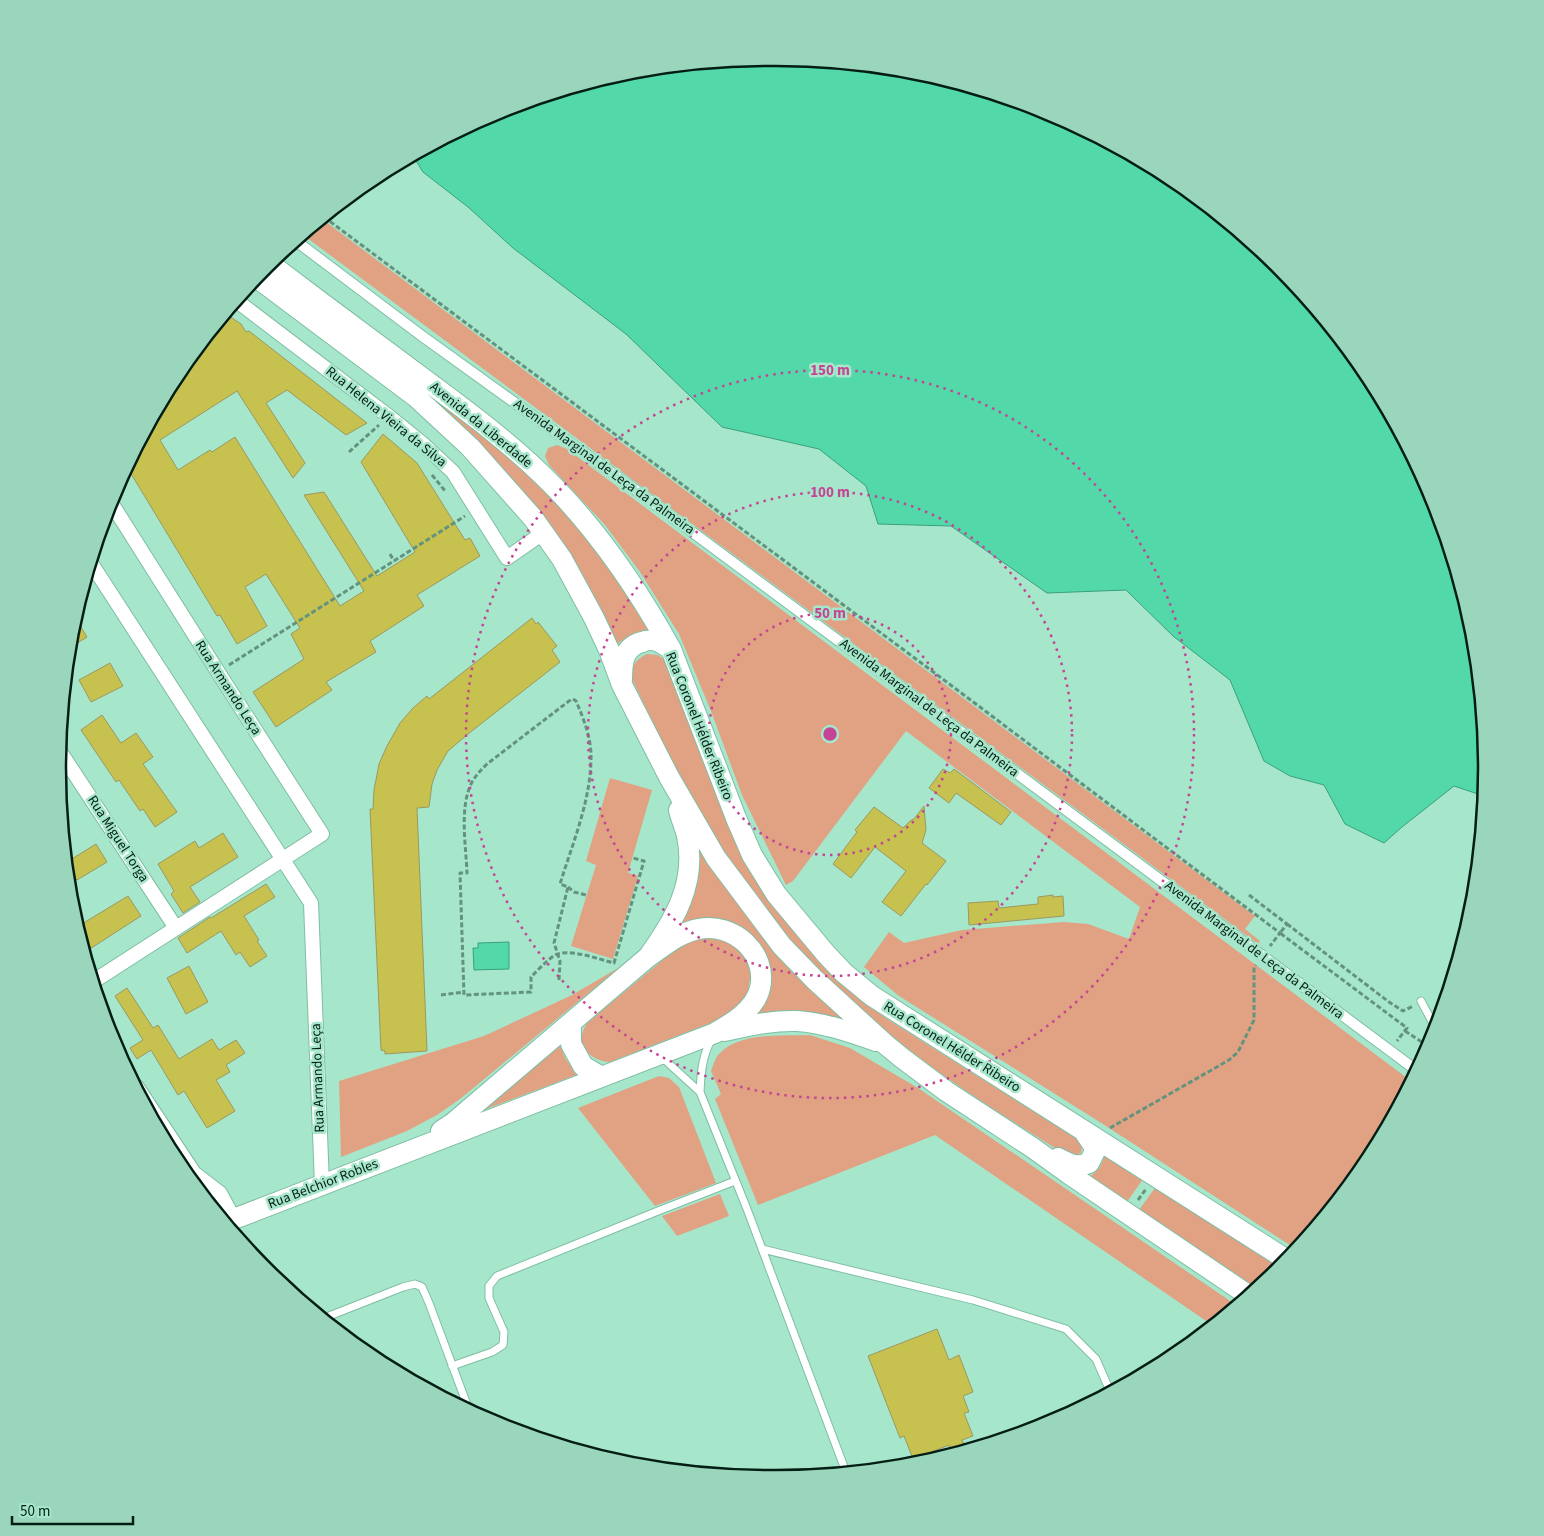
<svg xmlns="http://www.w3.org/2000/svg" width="1544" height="1536" font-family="'Source Sans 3',sans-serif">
<rect width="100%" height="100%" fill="#a6e6cb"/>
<path fill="#e1a284" d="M322 219 1255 916 1245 929 1260 941 1258 944 303 235Z
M408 375C455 412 503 448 545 490 586 531 619 581 651 629L632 634 617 644 565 547Z
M557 445 567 449 1411 1081 1367 1162 1296 1249 1095 1119 899 996 864 967 889 932 904 943 962 930 1064 922 1088 924 1129 939 1140 907 906 731 793 881 786 885 742 795 711 711 679 634 640 572 605 525 549 465 545 456 548 448Z
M647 654 658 655 665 660 712 783 840 981 884 1017 1080 1141 1082 1147 1081 1153 1073 1156 1066 1155C1014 1122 961 1090 912 1052 860 1013 812 967 770 917 711 845 670 758 630 675 633 663 637 659 647 654Z
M610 778 652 790 628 873 638 876 613 959 571 946 596 865 586 861Z
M695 841 739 906 765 938 848 1023 751 1018 764 1000 742 929 718 918 702 919 678 927Z
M705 935 724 938 740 949 748 963 751 972 748 991 743 1002 726 1017 610 1062C587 1060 574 1043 587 1023L683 943Z
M620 967 460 1099 437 1115 407 1131 341 1157 339 1081 484 1036 572 995Z
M810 1035 850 1048 918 1088 1236 1305 1212 1325 935 1135 758 1205 715 1099 721 1094 711 1071C713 1066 715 1058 719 1054 739 1032 782 1036 810 1035Z
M561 1045C563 1058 570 1066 579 1074L478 1112Z
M659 1076 669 1078 679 1087 716 1183 655 1206 578 1108Z
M1104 1154 1143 1179 1127 1202 1089 1177C1098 1171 1103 1165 1104 1154Z
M1155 1188 1280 1268 1256 1289 1139 1210Z
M720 1194 729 1216 677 1236 662 1216Z"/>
<path fill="#52d8a9" stroke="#3ba07d" d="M768 58 914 71 1048 111 1170 177 1278 265 1367 373 1432 496 1473 629 1486 768 1484 796 1454 786 1402 827 1384 843 1345 824 1324 785 1290 776 1264 761 1230 680 1173 636 1126 590 1047 593 951 526 878 524 866 486 819 449 722 427 626 334 513 248 468 207 423 172 413 156 496 112 629 71Z
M509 942V969L474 970 473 948H478V943Z"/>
<path fill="#c7c24f" stroke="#9a9861" d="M226 314 241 324 246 332 249 331 367 423 346 435 287 390 266 403 305 463 293 478 237 391 160 440 178 470 210 450 212 452 235 437 340 606 364 591 304 495 324 492 377 576 415 552 361 462 383 434 417 463 465 540 470 538 480 556 417 595 424 606 370 641 376 652 326 682 332 690 276 727 253 692 304 659 291 634 300 628 266 574 245 587 267 626 237 644 220 615 217 616 127 467 177 374Z
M75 617 87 637 69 648 71 630Z
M532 618 536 624 538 622 557 646 552 650 560 662 468 734 448 751 437 770 432 784 429 807 417 808 427 1051 385 1054V1051L381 1050 370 809H373L374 790 379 764 387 746 400 723 413 708 427 696 429 699Z
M110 663 123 686 91 702 79 680Z
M102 715 121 743 136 733 153 757 143 764 177 812 155 827 143 809 140 811 119 780 116 782 81 730Z
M943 769 950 773 954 769 1011 812 1001 825 956 793 949 803 929 788Z
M924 806 926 830 922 843 946 861 927 885 926 884 901 916 882 902 906 871 875 847 851 878 833 864 857 832 855 830 874 807 903 828 910 821 914 819Z
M223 833 238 857 190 887 200 902 183 913 171 894 174 891 158 864 195 841 199 848Z
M96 844 107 862 77 880 75 878 69 882 67 862Z
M266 884 275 897 244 916 259 940 257 941 267 956 250 967 240 952 236 955 221 931 187 953 178 938 210 917 211 918Z
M1053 895V897L1063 896 1064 916 969 925 968 903 998 901 999 908 1038 904V897Z
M128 896 141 916 85 952 77 927Z
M189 966 208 1002 186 1014 167 978Z
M127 988 153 1028 158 1025 179 1059 212 1039 219 1050 236 1040 245 1053 226 1065 230 1072 216 1080 235 1111 207 1128 184 1091 178 1095 151 1050 137 1059 130 1048 143 1040 115 996Z
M937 1329 949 1360 959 1355 973 1392 963 1396 969 1412 964 1413 973 1436 962 1440 966 1449 952 1454 949 1445 913 1459 904 1436 900 1438 868 1356Z"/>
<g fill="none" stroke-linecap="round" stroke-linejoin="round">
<g stroke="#7fbea4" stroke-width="9">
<path id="service" d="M1421 1001 1436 1029
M659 1059 666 1061 700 1092 747 1209 846 1472
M700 1092C701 1073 702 1057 711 1040
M762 1249 973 1300 1066 1329 1096 1359 1110 1391
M324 1318 403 1287 415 1284 422 1287 429 1303 469 1410
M452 1366 492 1352 503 1345 504 1332 489 1298V1286L497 1276 658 1211 735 1181"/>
</g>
<g stroke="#7fbea4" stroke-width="12">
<path id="pedestrian" d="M296 241 422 336 633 488 1416 1070"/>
</g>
<g stroke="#7fbea4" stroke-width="16">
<path id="minor" d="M237 301 387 415 424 445 453 472 507 558 543 533
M91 563 311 903 322 1185
M59 750 176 928
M94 981 322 834 218 672 110 501
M137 1087 194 1173 220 1193 234 1219"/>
</g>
<g stroke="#7fbea4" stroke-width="22">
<path id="secondary" d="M269 263C319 301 370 339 420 376 470 413 520 450 562 495 605 541 641 595 671 649L736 818 752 855 776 894 826 954 844 973 872 996 1287 1260
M256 277 416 397 470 447 533 518 562 559 594 618 609 650 622 685 669 777 716 858 782 946 815 980 885 1044 902 1058 946 1091 1033 1148 1069 1174 1248 1295
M622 680C622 663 623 647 642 642 646 640 653 640 657 641 662 643 667 647 671 649
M571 1023V1044L583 1066 600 1076
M724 1031C748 1026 773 1020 797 1021 825 1023 850 1032 876 1041
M441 1131 453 1123 648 957C674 921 697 883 687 836 685 827 681 819 679 810
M1058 1158C1069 1164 1077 1168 1089 1163L1095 1151 1093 1145 1083 1130
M226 1222 715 1033C732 1023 755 1010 760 988 768 953 733 922 699 929 680 932 663 947 648 957"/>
</g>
<path stroke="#63937f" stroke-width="3" stroke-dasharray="5 2.5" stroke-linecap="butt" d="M324 217 948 683 1280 933 1270 946
M349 452 379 425
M432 475 446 492
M390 554 394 561
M229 665 465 516
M568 887 574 892 586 895
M1249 895 1287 924 1280 933 1407 1028 1397 1041
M1287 924 1389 1002 1403 1011 1413 1006
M559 980 560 961 554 943 568 887 560 884C573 842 592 798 591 753 590 735 583 717 576 701L573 699 569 701 487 764C481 770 476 775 472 782 459 807 466 845 467 873H460L464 995 531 992V977C538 970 546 961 555 955 569 948 598 959 614 963L644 861 633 858
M441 995 464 992
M1405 1031 1428 1046H1429
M1110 1128 1229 1060 1238 1052 1254 1020V967L1256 965
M1138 1200 1146 1189"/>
<use href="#service" stroke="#fff" stroke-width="7"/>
<use href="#pedestrian" stroke="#fff" stroke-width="10"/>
<use href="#minor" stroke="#fff" stroke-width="14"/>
<use href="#secondary" stroke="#fff" stroke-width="20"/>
</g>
<g fill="none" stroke="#c44593" stroke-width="2.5" stroke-dasharray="2.5 5">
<circle cx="830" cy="734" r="121"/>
<circle cx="830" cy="734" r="242"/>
<circle cx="830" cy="734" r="364"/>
</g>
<g text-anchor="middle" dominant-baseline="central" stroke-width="5" stroke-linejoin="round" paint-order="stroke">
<g font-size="14" fill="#041e15" stroke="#a6e6cb">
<text transform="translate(386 417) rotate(39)">Rua Helena Vieira da Silva</text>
<text transform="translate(481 425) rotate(39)">Avenida da Liberdade</text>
<text transform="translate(604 467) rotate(36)">Avenida Marginal de Leça da Palmeira</text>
<text transform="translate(228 688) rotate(57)">Rua Armando Leça</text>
<text transform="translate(929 708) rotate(37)">Avenida Marginal de Leça da Palmeira</text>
<text transform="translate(699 726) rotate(68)">Rua Coronel Hélder Ribeiro</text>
<text transform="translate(118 839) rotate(57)">Rua Miguel Torga</text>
<text transform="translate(1254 950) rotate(37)">Avenida Marginal de Leça da Palmeira</text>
<text transform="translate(952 1047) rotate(32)">Rua Coronel Hélder Ribeiro</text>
<text transform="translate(318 1078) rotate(-92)">Rua Armando Leça</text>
<text transform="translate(323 1184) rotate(-21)">Rua Belchior Robles</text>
</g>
</g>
<path d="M0 0H1544V1536H0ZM768 66H776A702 702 0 0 1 1478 768V768A702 702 0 0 1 776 1470H768A702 702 0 0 1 66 768V768A702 702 0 0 1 768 66Z" fill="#99d6bc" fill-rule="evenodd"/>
<path fill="none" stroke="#041e15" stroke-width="2.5" d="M768 66H776A702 702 0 0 1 1478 768V768A702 702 0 0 1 776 1470H768A702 702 0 0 1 66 768V768A702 702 0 0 1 768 66Z"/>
<circle cx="830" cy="734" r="8" fill="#c44593" stroke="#a6e6cb" stroke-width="2.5"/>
<g font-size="15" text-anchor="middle" font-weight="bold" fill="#c44593" stroke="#a6e6cb" stroke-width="5" stroke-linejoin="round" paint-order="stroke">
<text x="830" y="375">150 m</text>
<text x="830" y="497">100 m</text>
<text x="830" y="618">50 m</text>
</g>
<path d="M12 1516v8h121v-8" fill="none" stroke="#041e15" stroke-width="2.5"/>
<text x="20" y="1516" font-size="15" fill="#041e15" stroke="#a6e6cb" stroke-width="4" paint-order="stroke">50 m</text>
</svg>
